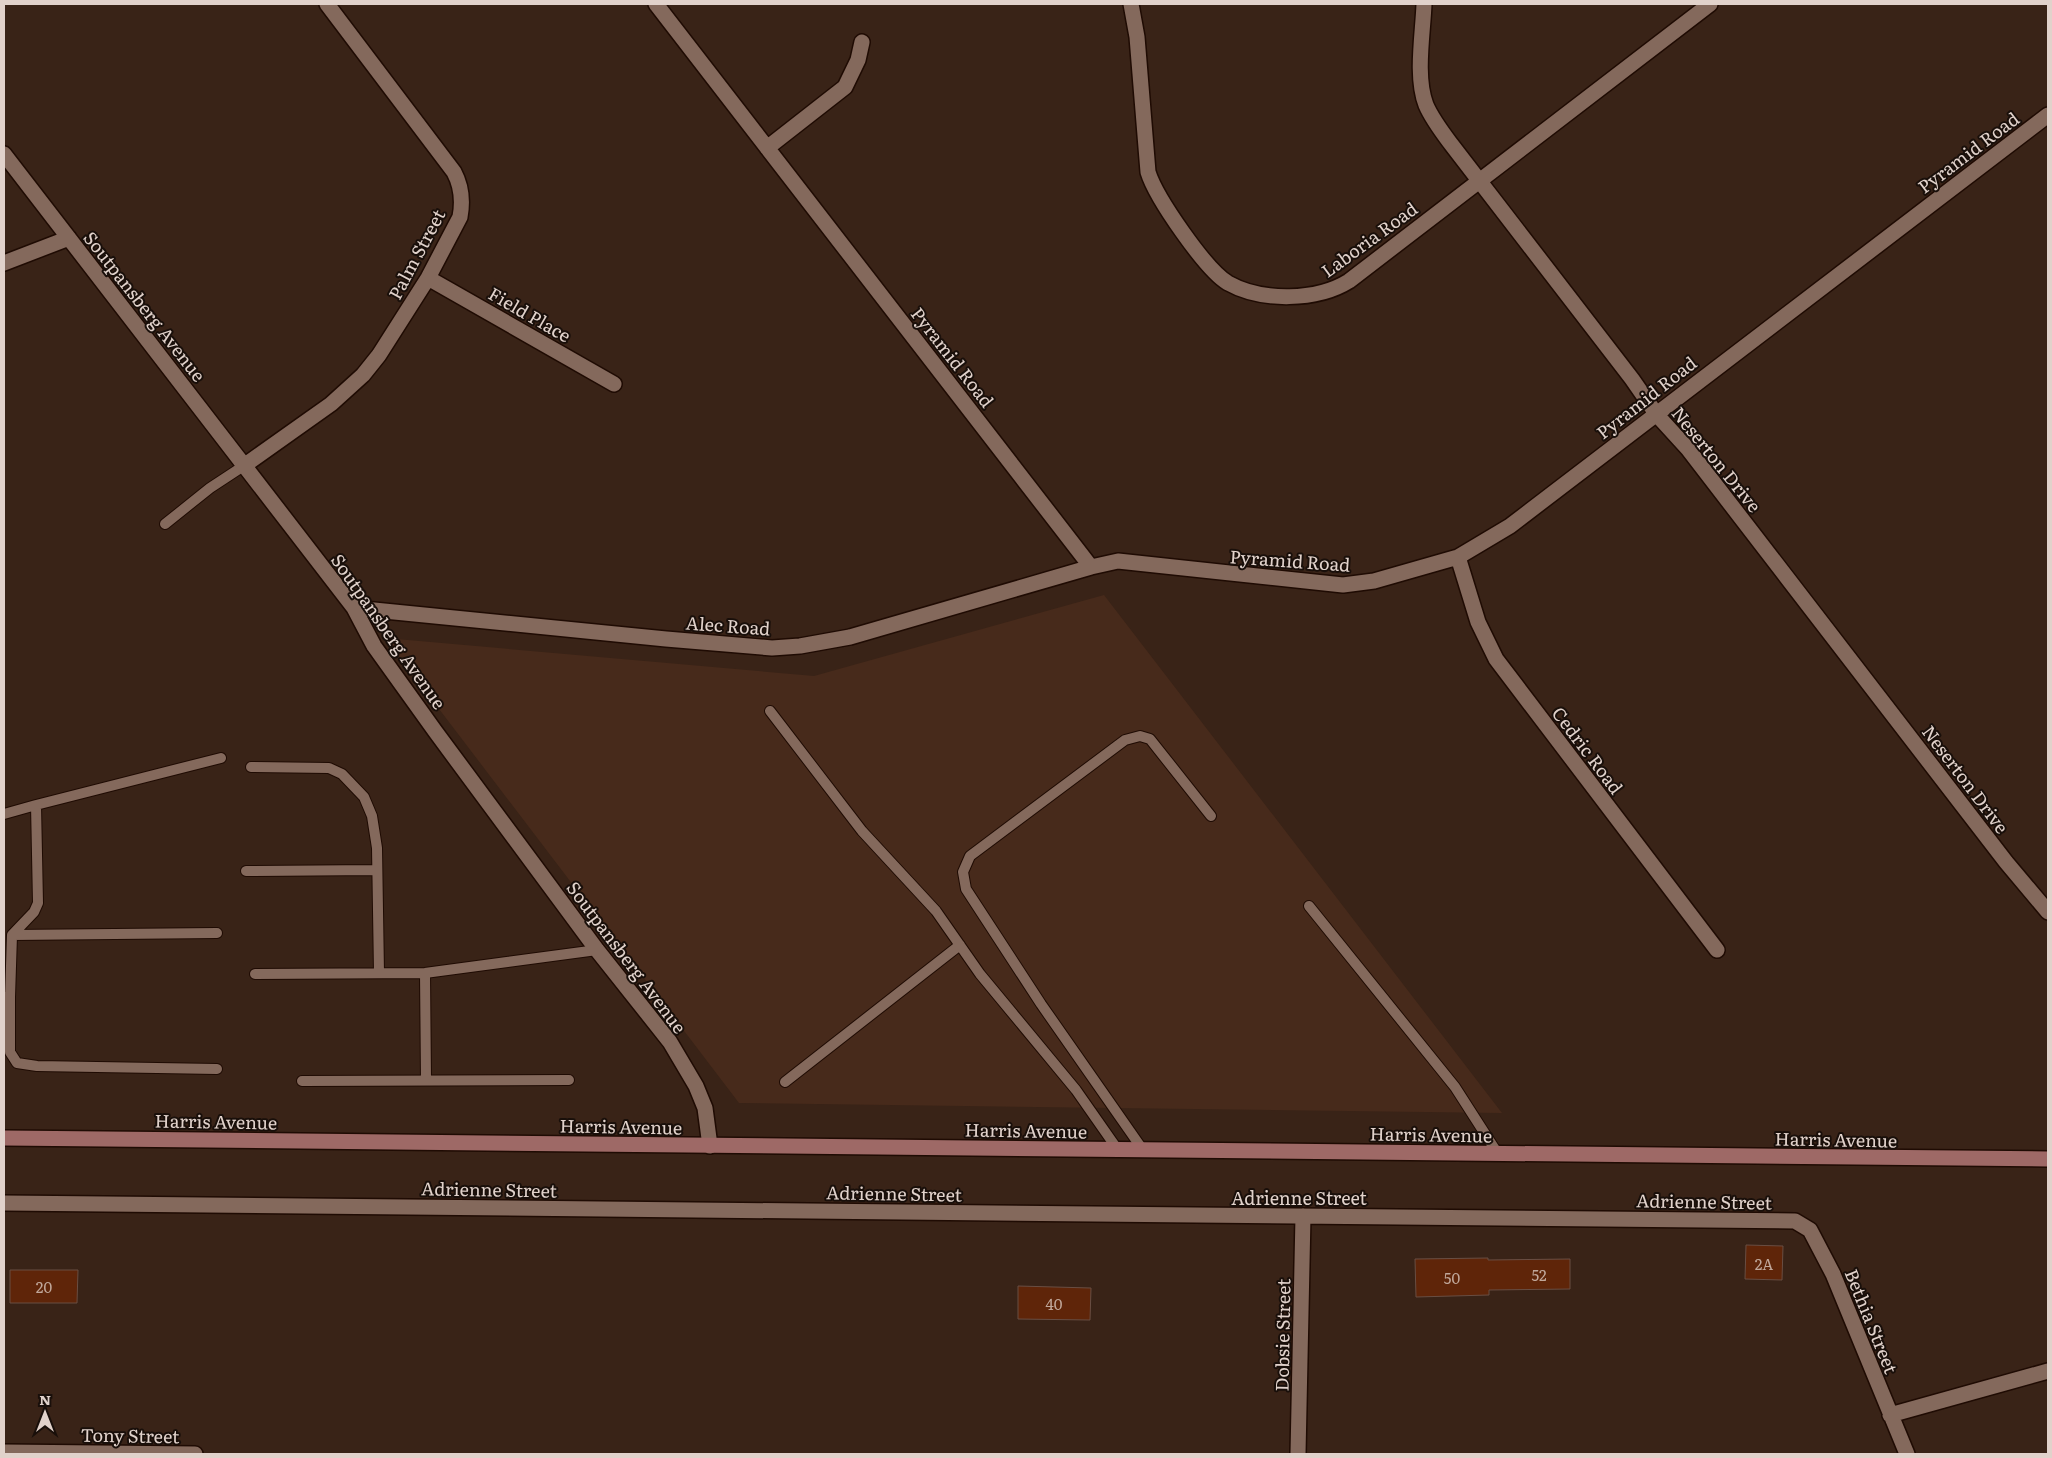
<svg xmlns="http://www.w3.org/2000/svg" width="2052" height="1458" font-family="Literata,serif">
<rect width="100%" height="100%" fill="#392317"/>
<path fill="#472a1b" d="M1104 595 1502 1113 739 1103 385 638 814 676Z"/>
<path fill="#5f2509" stroke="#694e43" d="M1746 1245 1783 1246 1782 1280 1745 1279Z
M1488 1258V1260L1570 1259V1289L1489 1290V1295L1416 1297 1415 1259Z
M10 1270H78L77 1303H10Z
M1018 1286 1091 1288 1090 1320 1018 1319Z"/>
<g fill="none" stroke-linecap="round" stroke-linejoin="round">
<g stroke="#1f0b03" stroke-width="12">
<path id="service" d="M165 524 210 488 245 465
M770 711 862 831 936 911 980 974 1076 1090 1118 1150
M251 767 329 768 342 774 364 797 372 816 377 848 379 973
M36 805 221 758
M4 814 36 805 38 903 34 912 12 935 10 997
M246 871 376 870
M1309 906 1455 1087 1498 1154
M12 935 217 933
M425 973 426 1080
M255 974 425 973 597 950
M4 997H10V1052L17 1063 37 1066 217 1069
M302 1081 569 1080
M785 1082 960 945
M1143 1150 1041 1004 966 889 963 872 970 856 1125 740 1140 736 1150 739 1211 816"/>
</g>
<g stroke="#1f0b03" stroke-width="18">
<path id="minor" d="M656 4 1091 567 1118 561 1343 585 1374 581 1458 557 1510 526 2048 115
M1131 4 1137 37 1148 172C1156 198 1206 270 1228 283 1262 302 1317 301 1349 281L1710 4
M1424 4C1423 33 1415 77 1426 105 1432 119 1442 132 1451 144L1632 379 1657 415 1688 449 2006 862 2048 912
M767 148 845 87 858 60 862 42
M4 154 354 608 374 646 435 731 597 950 670 1042 696 1086 705 1108 710 1146
M4 263 69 238
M428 278 614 384
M245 465 331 404 363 375 379 355 428 278 460 217C463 201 462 187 454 172L327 4
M1458 557 1478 622 1496 659 1717 950
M354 608 666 639 772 648 800 646 850 637 1091 567
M4 1203 1795 1221 1810 1230 1833 1274 1907 1454
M1890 1415 2048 1371
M4 1452 195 1454
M1298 1454 1303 1216"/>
</g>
<g stroke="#1f0b03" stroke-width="18">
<path id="secondary" d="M4 1138 2048 1159"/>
</g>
<use href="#service" stroke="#84695c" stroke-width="10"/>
<use href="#minor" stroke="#84695c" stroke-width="15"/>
<use href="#secondary" stroke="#9e6966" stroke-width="15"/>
</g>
<g text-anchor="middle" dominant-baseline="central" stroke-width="4" stroke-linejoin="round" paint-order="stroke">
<g font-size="15" fill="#c0a79a">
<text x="1764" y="1263">2A</text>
<text x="1539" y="1274">52</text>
<text x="1452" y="1277">50</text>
<text x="44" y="1286">20</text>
<text x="1054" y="1303">40</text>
</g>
<g font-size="18" fill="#e1d2cb" stroke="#190f0a">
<text transform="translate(1968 152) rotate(-37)">Pyramid Road</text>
<text transform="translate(1369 239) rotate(-36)">Laboria Road</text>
<text transform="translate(416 254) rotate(-62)">Palm Street</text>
<text transform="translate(145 306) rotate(52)">Soutpansberg Avenue</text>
<text transform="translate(530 314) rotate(30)">Field Place</text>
<text transform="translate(953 357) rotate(52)">Pyramid Road</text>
<text transform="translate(1646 397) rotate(-38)">Pyramid Road</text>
<text transform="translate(1717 459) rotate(51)">Neserton Drive</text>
<text transform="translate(1290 560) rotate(4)">Pyramid Road</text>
<text transform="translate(728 625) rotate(4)">Alec Road</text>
<text transform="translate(389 631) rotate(55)">Soutpansberg Avenue</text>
<text transform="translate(1588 750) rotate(53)">Cedric Road</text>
<text transform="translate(1966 779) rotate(53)">Neserton Drive</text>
<text transform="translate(627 957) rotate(53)">Soutpansberg Avenue</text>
<text transform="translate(216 1121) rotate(1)">Harris Avenue</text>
<text transform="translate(621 1126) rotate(1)">Harris Avenue</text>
<text transform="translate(1026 1130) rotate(1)">Harris Avenue</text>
<text transform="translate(1431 1134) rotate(1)">Harris Avenue</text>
<text transform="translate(1836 1139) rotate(1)">Harris Avenue</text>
<text transform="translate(489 1189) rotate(1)">Adrienne Street</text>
<text transform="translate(894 1193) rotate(1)">Adrienne Street</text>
<text x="1299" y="1197">Adrienne Street</text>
<text transform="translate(1704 1201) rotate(1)">Adrienne Street</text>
<text transform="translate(1872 1321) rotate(68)">Bethia Street</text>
<text transform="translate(1282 1335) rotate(-89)">Dobsie Street</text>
<text transform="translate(130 1435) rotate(1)">Tony Street</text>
</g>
</g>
<rect width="2052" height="1458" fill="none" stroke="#e1d2cb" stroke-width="10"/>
<g transform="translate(45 1413)" stroke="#190f0a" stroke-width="4" paint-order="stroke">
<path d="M0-4L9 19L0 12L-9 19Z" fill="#e1d2cb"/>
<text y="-8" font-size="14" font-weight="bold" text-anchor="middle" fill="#e1d2cb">N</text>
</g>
</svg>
